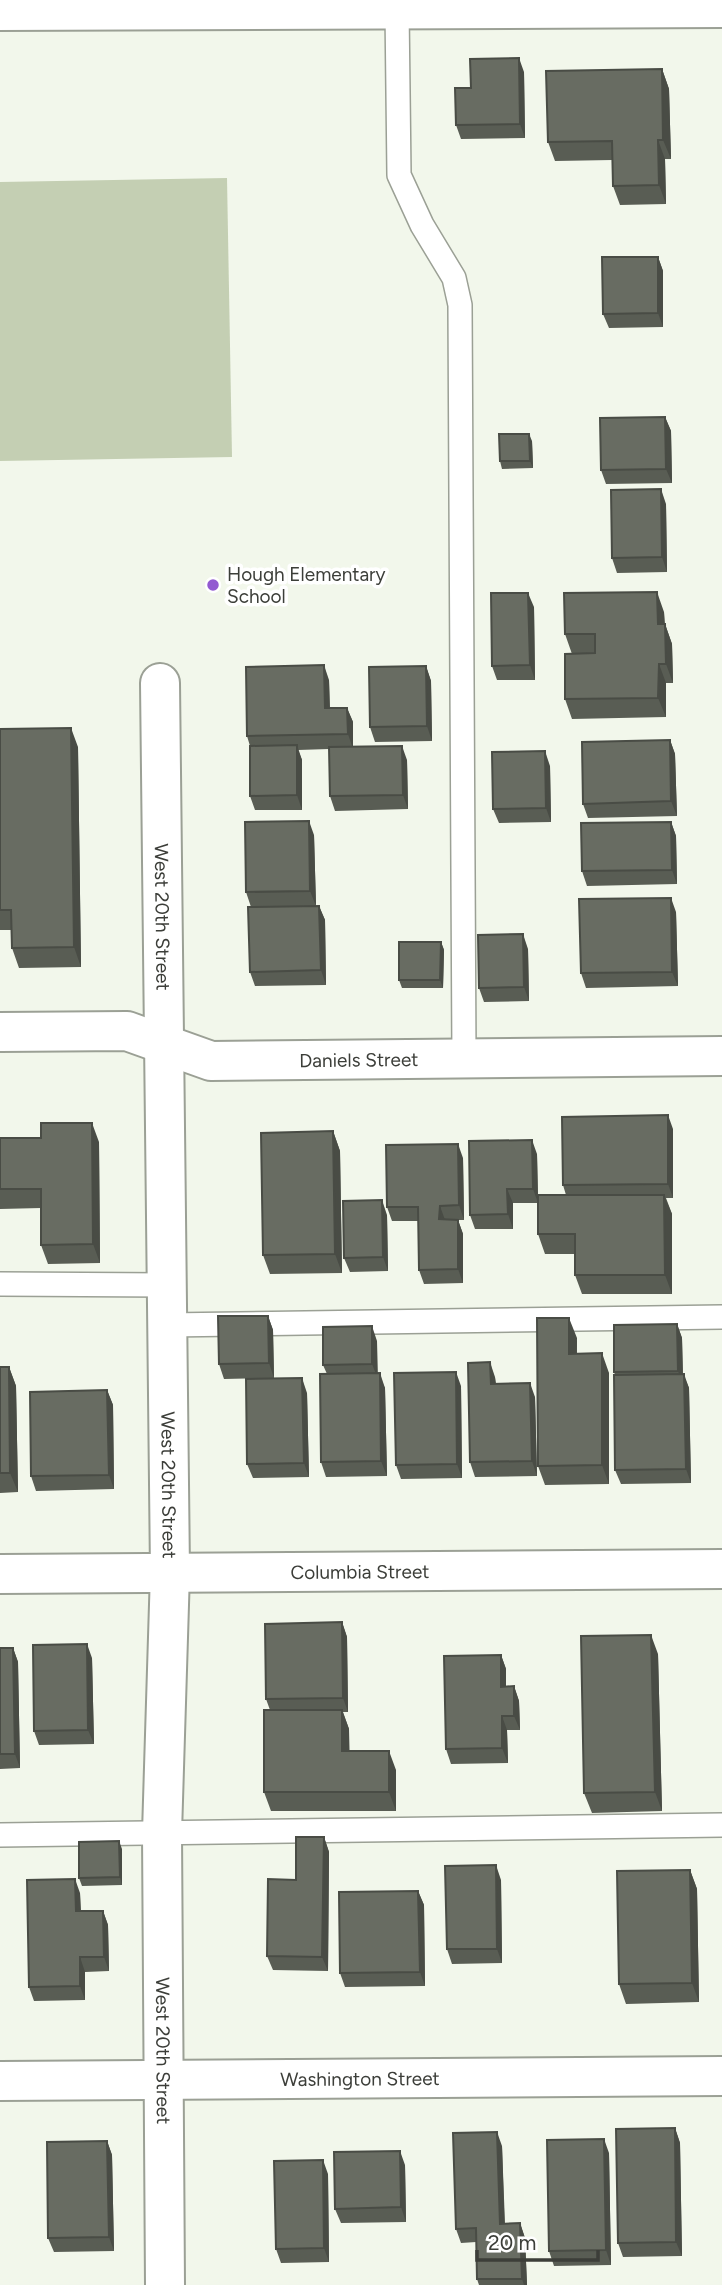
<svg xmlns="http://www.w3.org/2000/svg" width="722" height="2285" font-family="Figtree,sans-serif">
<rect width="100%" height="100%" fill="#f2f7eb"/>
<path fill="#c4cfb3" d="M227 178 232 457 0 461V182Z"/>
<g fill="none" stroke-linecap="round" stroke-linejoin="round">
<g stroke="#9ba095" stroke-width="26">
<path id="lane" d="M397 9 399 175 422 225 454 278 460 305 464 1059
M0 1284 167 1285
M167 1325 722 1317
M0 1835 722 1825"/>
</g>
<g stroke="#9ba095" stroke-width="42">
<g id="street">
<path id="s1" d="M160 683 170 1572 162 1833 165 2285"/>
<path id="s2" d="M0 1032 127 1031 211 1061 722 1056"/>
<path id="s3" d="M0 2081 722 2076"/>
</g>
</g>
<g stroke="#9ba095" stroke-width="42">
<g id="secondary">
<path d="M0 11 722 8"/>
<path id="s4" d="M0 1574 722 1569"/>
</g>
</g>
<use href="#lane" stroke="#fff" stroke-width="23"/>
<use href="#street" stroke="#fff" stroke-width="38"/>
<use href="#secondary" stroke="#fff" stroke-width="38"/>
</g>
<path fill="#595d54" d="M662 69 669 89 671 159H665L666 204 620 205 613 186 612 160 555 161 548 142Z
M524 72 525 138 461 139 456 125 471 88Z
M658 257 663 271V327L609 328 603 314Z
M665 417 671 431 672 483 606 484 601 470Z
M532 441 533 468 502 469 500 461Z
M666 504 667 572 617 573 612 558Z
M534 607 535 680H497L492 666Z
M664 612 665 624 672 644 673 683H666V717L572 719 565 699 572 654 565 634Z
M426 666 431 681 432 741 375 742 370 727Z
M329 680 330 708H347L353 722V747L407 760 408 809 335 811 330 796 329 749 298 750 302 760V810H255L250 796V746L247 736Z
M0 729 78 747 81 967 19 968 12 948V930H0Z
M670 740 675 754 677 816 588 818 583 804Z
M550 766 551 822 499 823 493 809Z
M671 822 676 836 677 884 587 886 582 871Z
M314 835 316 906 251 907 246 892Z
M319 906 325 920 326 985 255 986 250 972Z
M676 912 678 986 586 988 581 973Z
M441 942 444 950 443 988H402L399 980Z
M528 949 529 1001 484 1002 479 988Z
M673 1129V1198H666L672 1214V1294H582L575 1275V1254H545L538 1234V1203H513V1229H475L470 1215 537 1154 538 1195H566L563 1185Z
M333 1131 340 1151 342 1273 270 1274 263 1255Z
M0 1138 99 1142 100 1263 48 1264 41 1245V1208L0 1209Z
M463 1158 464 1220H458L463 1234V1283L424 1284 419 1270V1221H392L387 1207Z
M387 1215 388 1271 350 1272 344 1258Z
M268 1316 273 1330 274 1378 224 1379 219 1364Z
M677 1324 682 1338 683 1374 689 1388 691 1483 621 1484 615 1470V1375L614 1372Z
M577 1338V1353L609 1373V1484L545 1485 538 1466Z
M377 1341V1373L385 1388 387 1476 326 1477 321 1462 327 1374 323 1365Z
M0 1367H9L16 1386 18 1492 0 1493Z
M495 1377 496 1383 535 1397 537 1476 475 1477 470 1462Z
M461 1386 462 1478 401 1479 396 1465Z
M107 1390 113 1405 114 1489 36 1491 31 1476Z
M307 1393 309 1477 253 1478 247 1464Z
M342 1622 347 1637 348 1712H343L349 1729V1751L396 1770V1811H271L264 1792 270 1710 266 1699Z
M0 1648H13L18 1662 20 1768 0 1769Z
M658 1654 662 1811 592 1813 584 1793Z
M501 1655 506 1669V1687L514 1686 519 1701 520 1730H507L508 1763 451 1764 446 1749Z
M92 1658 94 1744 39 1745 34 1731Z
M324 1837 329 1852 328 1971 273 1970 267 1956Z
M122 1849V1885L82 1886 79 1878Z
M690 1870 697 1889 699 2002 626 2004 619 1984Z
M501 1880 502 1963 452 1964 447 1949Z
M418 1891 424 1905 425 1986 345 1987 340 1973Z
M80 1893 81 1911H103L108 1925 109 1971 85 1972V2000L34 2001 29 1987Z
M675 2128 680 2143 682 2256 623 2257 618 2243Z
M107 2141 112 2155 114 2251 54 2252 48 2238Z
M502 2146 505 2224 520 2223 525 2238 527 2285H479L477 2279 476 2242 461 2243 456 2229Z
M609 2153 611 2265 554 2266 549 2251Z
M405 2165 406 2222 341 2223 335 2209Z
M328 2174 329 2262 281 2263 276 2249Z"/>
<path fill="#494c45" d="M519 58 524 72 525 138 520 124Z
M662 69 669 89 671 159 663 140Z
M658 140 665 159 666 204 659 185Z
M658 257 663 271V327L658 313Z
M665 417 671 431 672 483 666 469Z
M529 434 532 441 533 468 530 461Z
M661 489 666 504 667 572 662 557Z
M657 592 664 612 665 644 658 624Z
M528 593 534 607 535 680 530 665Z
M665 624 672 644 673 683 666 664Z
M659 664 666 683V717L658 698Z
M324 665 329 680 330 722 325 708Z
M426 666 431 681 432 741 427 726Z
M347 708 353 722V749L348 734Z
M71 728 78 747 81 967 74 947Z
M670 740 675 754 677 816 671 801Z
M297 745 302 760V810L297 795Z
M402 746 407 760 408 809 403 795Z
M545 751 550 766 551 822 546 808Z
M309 821 314 835 316 906 310 891Z
M671 822 676 836 677 884 672 870Z
M671 898 676 912 678 986 672 972Z
M319 906 325 920 326 985 321 970Z
M523 934 528 949 529 1001 524 987Z
M441 942 444 950 443 988 440 980Z
M668 1115 673 1129V1198L668 1184Z
M92 1123 99 1142 100 1263 93 1244Z
M333 1131 340 1151 342 1273 335 1254Z
M532 1140 537 1154 538 1203 533 1189Z
M458 1144 463 1158 464 1220 459 1205Z
M507 1189 513 1203V1229L508 1214Z
M664 1195 672 1214V1294L665 1275Z
M382 1200 387 1215 388 1271 383 1257Z
M440 1206 445 1220 439 1219Z
M458 1220 463 1234V1283L458 1269Z
M268 1316 273 1330 274 1378 269 1363Z
M569 1318 577 1338 576 1373 569 1354Z
M677 1324 682 1338 683 1386 678 1371Z
M372 1326 377 1341 378 1379 372 1364Z
M602 1353 609 1373V1484L602 1465Z
M490 1362 495 1377 496 1398 491 1384Z
M9 1367 16 1386 18 1492 10 1473Z
M456 1372 461 1386 462 1478 457 1464Z
M380 1373 385 1388 387 1476 381 1461Z
M684 1374 689 1388 691 1483 686 1469Z
M302 1378 307 1393 309 1477 304 1463Z
M530 1383 535 1397 537 1476 532 1461Z
M107 1390 113 1405 114 1489 109 1475Z
M342 1622 347 1637 348 1712 343 1698Z
M651 1635 658 1654 662 1811 655 1792Z
M87 1644 92 1658 94 1744 88 1730Z
M13 1648 18 1662 20 1768 15 1754Z
M501 1655 506 1669V1701L501 1687Z
M514 1686 519 1701 520 1730 514 1716Z
M342 1710 349 1729 350 1770 342 1751Z
M502 1716 507 1730 508 1763 502 1748Z
M389 1751 396 1770V1811L389 1792Z
M324 1837 329 1852 328 1971 322 1957Z
M119 1841 122 1849V1885L120 1877Z
M496 1865 501 1880 502 1963 497 1949Z
M690 1870 697 1889 699 2002 692 1983Z
M75 1879 80 1893 81 1926 76 1911Z
M418 1891 424 1905 425 1986 420 1972Z
M103 1911 108 1925 109 1971 104 1957Z
M80 1957 85 1972V2000L80 1986Z
M675 2128 680 2143 682 2256 676 2242Z
M497 2132 502 2146 505 2238 500 2224Z
M604 2139 609 2153 611 2265 606 2250Z
M107 2141 112 2155 114 2251 109 2237Z
M400 2151 405 2165 406 2222 401 2207Z
M323 2160 328 2174 329 2262 324 2248Z
M520 2223 525 2238 527 2285H524L522 2279Z"/>
<path fill="#686c62" stroke="#494c45" stroke-width="2" d="M519 58 520 124 456 125 455 88H471L470 59Z
M662 69 663 140H658L659 185 613 186 612 141 548 142 546 71Z
M602 257H658V313L603 314Z
M665 417 666 469 601 470 600 418Z
M499 434H529L530 461H500Z
M661 489 662 557 612 558 611 490Z
M657 592 658 624H665L666 664H659L658 698 565 699V654L595 653V634H565L564 593Z
M491 593H528L530 665 492 666Z
M324 665 325 708H347L348 734 247 736 246 667Z
M426 666 427 726 370 727 369 667Z
M71 728 74 947 12 948 11 910H0V729Z
M670 740 671 801 583 804 582 742Z
M297 745V795L250 796V746Z
M402 746 403 795 330 796 329 747Z
M545 751 546 808 493 809 492 752Z
M309 821 310 891 246 892 245 822Z
M671 822 672 870 582 871 581 823Z
M671 898 672 972 581 973 579 899Z
M319 906 321 970 250 972 248 907Z
M523 934 524 987 479 988 478 935Z
M399 942H441L440 980H399Z
M668 1115V1184L563 1185 562 1117Z
M41 1123H92L93 1244 41 1245V1189H0V1138H41Z
M333 1131 335 1254 263 1255 261 1133Z
M532 1140 533 1189H507L508 1214 470 1215 469 1141Z
M458 1144 459 1205 440 1206 439 1219 458 1220V1269L419 1270 418 1207H387L386 1145Z
M538 1195H664L665 1275H575V1234H538Z
M382 1200 383 1257 344 1258 343 1201Z
M218 1316H268L269 1363 219 1364Z
M537 1318H569V1354L602 1353V1465L538 1466Z
M677 1324 678 1371 614 1372V1325Z
M372 1326V1364L323 1365V1327Z
M490 1362 491 1384 530 1383 532 1461 470 1462 468 1363Z
M0 1367H9L10 1473H0Z
M456 1372 457 1464 396 1465 394 1373Z
M380 1373 381 1461 321 1462 320 1374Z
M684 1374 686 1469 615 1470 614 1375Z
M302 1378 304 1463 247 1464 246 1379Z
M107 1390 109 1475 31 1476 30 1392Z
M342 1622 343 1698 266 1699 265 1624Z
M651 1635 655 1792 584 1793 581 1636Z
M87 1644 88 1730 34 1731 33 1645Z
M0 1648H13L15 1754H0Z
M501 1655V1687L514 1686V1716H502V1748L446 1749 444 1656Z
M264 1710H342V1751H389V1792H264Z
M296 1837H324L322 1957 267 1956 268 1879 296 1880Z
M119 1841 120 1877 79 1878V1842Z
M496 1865 497 1949H447L445 1866Z
M690 1870 692 1983 619 1984 617 1871Z
M75 1879 76 1911H103L104 1957H80V1986L29 1987 27 1880Z
M418 1891 420 1972 340 1973 339 1892Z
M675 2128 676 2242 618 2243 616 2129Z
M497 2132 500 2224 520 2223 522 2279H477L476 2228 456 2229 453 2133Z
M604 2139 606 2250 549 2251 547 2140Z
M107 2141 109 2237 48 2238 47 2142Z
M400 2151 401 2207 335 2209 334 2152Z
M323 2160 324 2248 276 2249 274 2161Z"/>
<circle fill="#9259d1" stroke="#fff" stroke-width="2.5" cx="213" cy="585" r="7"/>
<g text-anchor="middle" dominant-baseline="central" stroke-width="7" stroke-linejoin="round" paint-order="stroke">
<g font-size="19" fill="#3c3e39" stroke="#fff" text-anchor="start">
<text x="227" y="574">Hough Elementary<tspan x="227" dy="22">School</tspan></text>
</g>
<g font-size="19" fill="#3c3e39" stroke="#fff">
<text stroke="none"><textPath href="#s1" startOffset="234">West 20th Street</textPath></text>
<text stroke="none"><textPath href="#s2" startOffset="364">Daniels Street</textPath></text>
<text stroke="none"><textPath href="#s1" startOffset="802">West 20th Street</textPath></text>
<text stroke="none"><textPath href="#s4" startOffset="360">Columbia Street</textPath></text>
<text stroke="none"><textPath href="#s1" startOffset="1368">West 20th Street</textPath></text>
<text stroke="none"><textPath href="#s3" startOffset="360">Washington Street</textPath></text>
</g>
</g>
<path d="M477 2250v10h121v-10" fill="none" stroke="#3c3e39" stroke-width="3.5"/>
<text x="488" y="2250" font-size="21" fill="#3c3e39" stroke="#ffffff" stroke-width="5" paint-order="stroke">20 m</text>
</svg>
